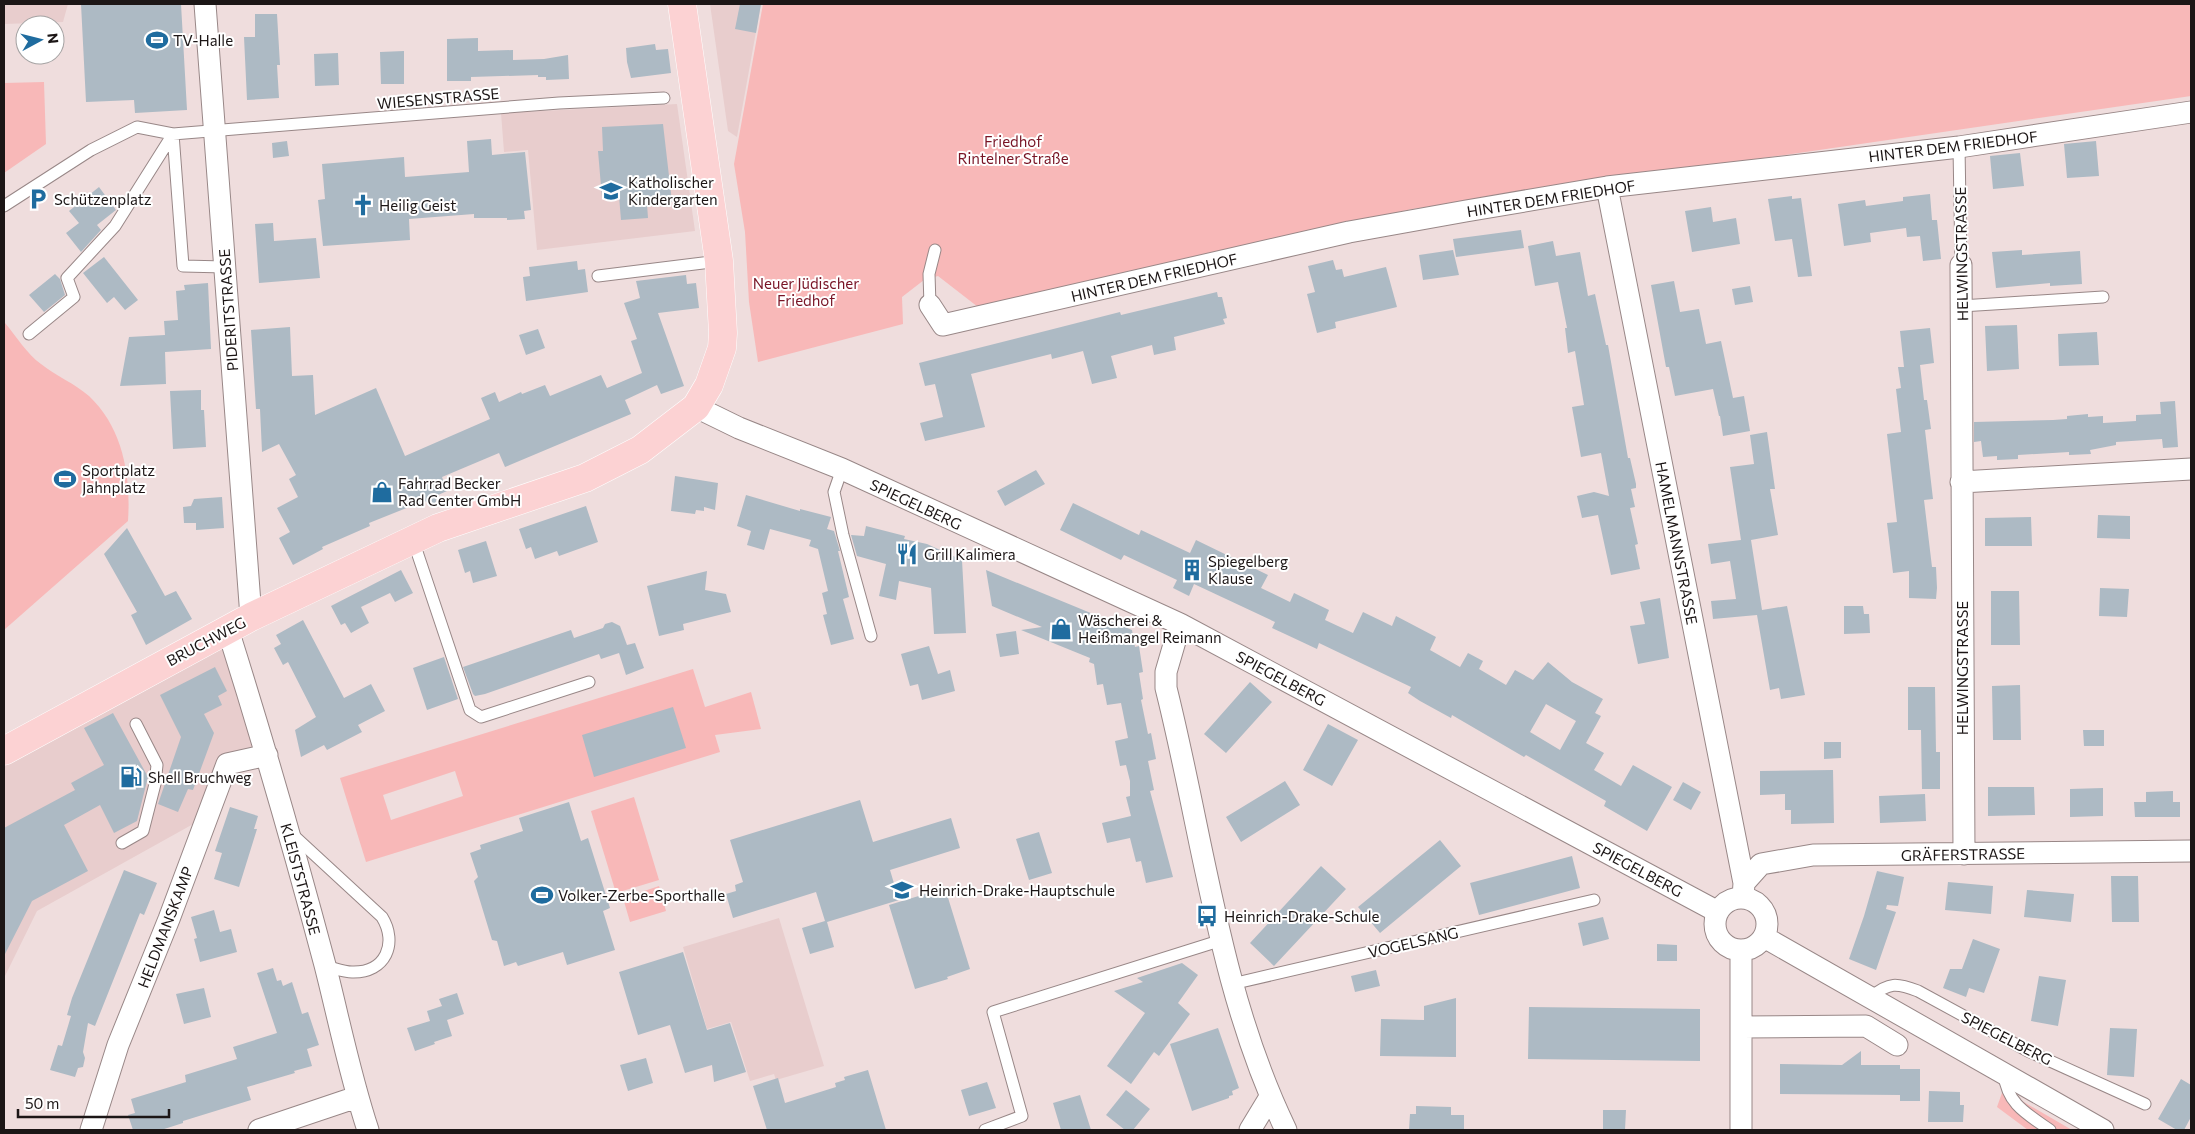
<svg xmlns="http://www.w3.org/2000/svg" width="2195" height="1134" font-family="Commissioner,sans-serif">
<rect width="100%" height="100%" fill="#efdddd"/>
<path fill="#e8cdcd" d="M4 4H68L63 22 4 24Z
M710 4H761L737 137 728 131Z
M677 104 695 231 537 250 528 150 504 152 501 113Z
M228 641 262 752 224 761 204 818 37 911 4 978V760Z
M779 918 824 1066 776 1080 774 1074 750 1081 731 1022 707 1029 683 947Z"/>
<path fill="#f8b8b8" fill-rule="evenodd" d="M763 4H2191V96L1412 209 978 307 938 276 924 280 902 297 903 324 758 362 749 302 745 232 734 164Z
M44 82 46 144 4 173V83Z
M5 323C16 336 27 354 41 364 56 376 74 383 89 396 123 428 131 476 128 521L4 630Z
M693 669 705 707 751 692 761 729 715 735 720 752 366 862 340 778ZM455 771 463 796 391 820 383 795Z
M634 797 659 880 616 893 591 811Z
M659 886 666 911 630 922 623 898Z
M2003 1090 2072 1130H2028L1997 1107Z"/>
<path fill="#adbac4" fill-rule="evenodd" d="M81 4H181L187 110 135 113 134 100 86 102Z
M740 4H761L756 33 735 29Z
M255 14H277L280 65H277L279 98 247 100 244 37H255Z
M478 38V51L513 50V60L544 59 568 55 569 79 546 80V77H538V75L471 77V81H447V39Z
M655 44 656 50 668 49 671 73 631 78 627 62 626 48Z
M404 51V84H381L380 52Z
M338 53 339 85 315 86 314 54Z
M663 124 672 202 647 204 648 218 621 220 619 196 602 198 598 151H603L602 127Z
M491 139 492 155 525 152 531 210 524 211 525 219 507 220V218H474V214L409 219 410 240 323 246 318 200 325 199 322 164 404 157 405 177 469 172 467 141Z
M287 141 289 156 273 158 272 143Z
M2096 141 2099 176 2067 178 2064 144Z
M2020 153 2024 186 1993 189 1990 156Z
M99 187 116 210 97 225 101 230 81 252 66 233 79 223 69 211Z
M1930 194 1932 220H1937L1941 259 1923 261 1920 236 1907 237 1906 228 1870 233 1871 242 1844 246 1838 204 1865 200 1866 206 1903 201V197Z
M1792 196V199L1801 198 1812 276 1798 277 1792 239 1775 241 1768 199Z
M1711 207 1713 222 1736 218 1740 244 1692 252 1685 211Z
M273 223 274 241 316 238 320 278 259 283 255 224Z
M1521 230 1524 248 1456 257 1453 239Z
M1553 241 1556 256 1580 252 1588 296 1595 294 1606 345H1608L1628 458H1630L1636 484V488L1631 489 1635 507 1630 508 1638 544 1635 545 1640 569 1611 575 1598 515 1582 518 1577 496 1594 492 1609 496 1601 453 1581 457 1572 407 1584 405 1575 351 1568 353 1565 328H1567L1558 282 1535 286 1528 246Z
M1453 250 1459 275 1423 280 1419 255Z
M2022 250V255L2080 251 2082 284 2050 286V283L1996 288 1992 252Z
M104 257 138 300 125 310 114 297 107 303 83 273Z
M1333 260 1336 270 1342 269 1344 277 1386 267 1397 307 1335 322 1336 328 1317 333 1307 294 1315 292 1308 266Z
M577 261 578 270 585 269 588 292 526 301 523 277 530 276 529 267Z
M55 274 60 279 65 295 44 312 29 295Z
M686 275 687 284 696 283 699 308 658 313 684 386 661 394 657 385 625 400 631 414 505 467 499 453 442 477 447 491 438 495 435 504 424 501 369 523 370 526 322 547 323 549 293 565 279 538 290 532 277 508 298 497 289 479 296 475 279 444 262 452 260 409H256L251 330 290 327 292 376 313 375 315 415 376 388 405 456 490 419 481 398 495 392 499 402 521 392 522 394 545 385 550 396 601 375 607 388 642 373 631 341 637 339 624 303 640 298 636 281Z
M1674 281 1680 312 1699 309 1706 344 1721 341 1733 398 1744 396 1750 431 1723 436 1720 416H1719L1713 389 1675 396 1669 367H1666L1651 285Z
M208 283 211 349 165 352 166 384 120 386 129 337 165 335 164 321 178 320 176 291 185 290 184 285Z
M1750 286 1753 302 1735 305 1732 289Z
M1217 292 1218 297H1222L1227 318 1223 319 1225 324 1174 337 1176 350 1154 355 1152 345 1111 356 1117 378 1092 384 1083 351 1052 359 1051 354 971 374 985 427 925 441 920 423 943 417 935 384 925 386 919 363 1120 312 1121 315Z
M2017 325 2019 369 1987 371 1985 326Z
M1930 328 1934 363 1920 365 1924 400H1927L1931 429 1925 430 1933 499 1924 500 1932 567H1936L1937 588 1936 599 1909 598V571L1893 573 1887 523 1897 522 1887 434 1901 432 1896 389 1901 388 1898 367H1904L1900 331Z
M538 329 545 348 526 355 519 335Z
M2097 332 2099 365 2059 366 2058 334Z
M201 390V410H204L206 447 173 449 170 391Z
M2175 401 2178 447 2163 448 2162 439 2116 442V445L2090 450 2091 454 2069 455V452L2018 455V459L1997 460V456L1983 457 1981 441 1974 442V422L2053 420 2067 419V416L2088 414V417L2103 416V423L2136 421V415L2161 414 2160 402Z
M1767 432 1775 489H1770L1778 535 1751 540 1762 610 1787 606 1805 695 1781 699 1779 688 1770 690 1757 615 1713 619 1711 601 1736 599 1730 561 1711 564 1708 544 1741 540 1730 467 1754 464 1750 435Z
M1036 470 1045 484 1005 506 997 491Z
M675 476 718 483 715 510 704 507V511L696 510 695 514 671 511Z
M746 495 800 511V509L831 517 827 529 834 531 840 551H838L849 597 843 599 854 639 831 645 823 615 827 614 822 593 828 591 818 549 809 546 811 540 770 529 764 550 747 545 751 531 737 526Z
M222 497 224 528 196 530V523H184L183 507 191 506 194 499Z
M1073 503 1139 535 1141 530 1190 553 1196 540 1268 575 1261 588 1290 602 1294 593 1329 610 1325 620 1353 633 1363 612 1392 626 1396 616 1436 637 1430 650 1460 667 1468 653 1483 661 1479 669 1506 685 1515 670 1533 680 1548 662 1572 682 1603 699 1595 713 1601 716 1586 743 1604 753 1594 770 1621 786 1633 765 1672 787 1647 831 1604 806 1606 801 1526 755 1524 757 1452 715 1451 718 1420 701 1408 693 1411 687 1319 643 1317 649 1285 634 1272 628 1275 622 1194 584 1189 596 1173 588 1177 580 1124 555 1121 560 1060 530ZM1546 704 1576 721 1560 750 1530 732Z
M586 506 598 542 559 556 557 551 535 559 531 547 526 549 519 529Z
M2098 515 2130 516V539L2097 538Z
M2031 517 2032 546H1985V518Z
M866 526 905 536 904 539 927 544 962 560 966 633 934 634 931 588 899 581 896 600 879 596 886 564 857 556 851 535 864 536Z
M127 528 165 596 176 591 192 619 146 645 131 615 137 612 104 554Z
M486 541 497 576 473 583 470 571 465 573 458 550Z
M401 570 413 593 395 602 390 593 361 607 369 623 351 633 345 623 341 625 331 606Z
M986 570 1132 630 1135 647 1139 646 1143 672 1139 673 1143 699 1141 700 1148 734 1151 733 1156 759 1148 761 1154 790 1150 791 1173 877 1146 883 1141 861 1136 862 1130 838 1107 843 1102 823 1131 816 1126 797 1130 796V781L1126 765 1120 766 1115 741 1128 738 1121 703 1107 705 1103 684 1097 685 1094 664 1089 662 1090 658 1021 630 1042 627 992 606Z
M707 571 705 590 726 594 731 612 683 624 684 630 659 636 647 586Z
M2100 588 2129 589 2127 617 2099 616Z
M1991 591H2019L2020 645H1991Z
M1660 598 1669 658 1638 664 1630 626 1645 624 1640 602Z
M1844 606H1863L1864 614H1869L1870 633 1844 634Z
M303 620 344 698 371 684 385 711 358 725 362 732 327 750 324 745 301 757 295 730 316 717 288 662 283 665 274 648 281 644 276 635Z
M612 622 620 626 627 645 635 643 644 668 626 675 619 653 601 659 599 654 485 694 475 696 473 694 463 667 571 630 574 638 603 628 605 624Z
M1016 631 1019 654 1000 657 996 634Z
M929 646 938 674 950 670 955 691 922 700 918 684 910 686 901 654Z
M444 657 458 699 427 710 413 668Z
M215 667 227 691 218 696 222 705 204 714 214 733 193 790 188 789 178 812 158 804 181 737 160 695Z
M1250 682 1272 702 1226 753 1204 734Z
M2020 685 2021 740H1993L1992 686Z
M1908 687H1935L1936 752H1940V789H1922L1921 730H1908Z
M673 707 686 748 594 777 582 735Z
M113 713 148 777 137 821 114 833 100 805 64 825 88 871 32 901 4 956V828L75 790 71 783 104 765 84 728Z
M1328 724 1358 740 1332 786 1303 770Z
M2083 730H2104V746H2084Z
M1824 742H1841V758L1824 759Z
M1833 770 1834 823 1791 824V810H1785V794L1760 795V771Z
M1285 781 1300 805 1241 842 1226 817Z
M1683 782 1701 792 1691 810 1673 800Z
M1988 787H2034L2035 815 1988 816Z
M2103 788V816L2070 817V789Z
M2173 791V802H2180V817H2135L2134 802H2146V792Z
M1925 794 1926 821 1880 823 1879 796Z
M860 800 873 842 951 818 960 848 890 870 899 900 827 922 834 947 810 954 802 928 825 921 816 892 733 918 726 894 736 891 735 885 743 882 730 840Z
M569 802 581 841 588 838 610 908 603 911 615 950 567 965 563 952 518 966 516 962 504 966 497 941 492 940 474 881 478 877 470 853 481 849 480 845 523 831 519 818Z
M230 807 258 816 254 829H257L239 887 214 879 222 853 215 851Z
M1039 832 1052 873 1029 880 1016 839Z
M1440 840 1461 866 1380 933 1358 907Z
M1572 856 1580 888 1479 915 1470 883Z
M1321 866 1346 889 1274 966 1250 943Z
M124 870 157 883 144 915 140 913 95 1026 88 1023 83 1052 85 1058 83 1067 78 1068 75 1077 50 1070 58 1045 62 1046 71 1016 67 1015 72 998Z
M1877 871 1904 877 1898 906 1887 905 1886 909 1896 912 1876 970 1849 959 1864 916Z
M2111 876H2138L2139 922H2112Z
M1948 882 1993 886 1991 914 1945 910Z
M945 888 970 969 947 977 948 979 915 989 889 905Z
M2027 890 2074 894 2071 922 2024 917Z
M214 910 220 932 231 929 237 952 200 962 194 939 197 938 191 917Z
M1603 917 1609 939 1583 946 1578 923Z
M1973 939 2000 949 1984 993 1969 988 1966 997 1943 988 1950 969H1962Z
M1657 944 1677 945V961H1657Z
M683 952 707 1030 730 1023 746 1072 714 1082 712 1065 685 1073 670 1025 638 1035 619 972Z
M1182 963 1198 975 1178 1003 1190 1014 1159 1056 1154 1052 1131 1084 1107 1066 1145 1013 1114 991 1143 982 1137 978Z
M273 968 277 981 281 980 283 986 292 982 302 1014 308 1012 319 1045 307 1049 312 1066 294 1071 295 1073 247 1087 251 1100 183 1121V1123L161 1130H133L128 1115 135 1113 131 1099 186 1082 185 1075 237 1059 233 1047 277 1033 257 973Z
M1376 970 1380 986 1355 992 1351 976Z
M2039 976 2066 980 2058 1026 2031 1021Z
M204 988 211 1017 184 1024 176 994Z
M457 993 464 1014 447 1020 452 1036 434 1042 435 1044 415 1051 407 1028 430 1021 427 1011 442 1006 439 999Z
M1456 998V1057L1380 1056 1381 1019 1424 1020V1006Z
M1529 1007 1700 1009V1061L1528 1059Z
M1218 1028 1239 1088 1232 1091 1233 1095 1229 1096V1098L1192 1111 1170 1044Z
M2110 1028 2137 1029 2134 1077 2107 1075Z
M1861 1051V1065H1900V1069H1920V1101H1900V1095L1780 1094V1064L1842 1065Z
M646 1058 653 1083 628 1091 620 1065Z
M868 1070 886 1130H767L753 1086 778 1078 785 1103 836 1087 835 1083 845 1080 844 1077Z
M2181 1079 2191 1085V1117L2184 1130H2177L2158 1119Z
M987 1082 996 1108 969 1116 961 1090Z
M1126 1090 1150 1109 1133 1130H1125L1106 1115Z
M1929 1091 1960 1092V1105H1964L1963 1122H1928Z
M1080 1095 1091 1130H1061L1053 1103Z
M1416 1106 1451 1107V1115H1464V1130H1409L1410 1114H1416Z
M1603 1110H1626L1625 1130H1603Z"/>
<g fill="none" stroke-linecap="round" stroke-linejoin="round">
<g stroke="#988787" stroke-width="13">
<path id="service" d="M173 134 183 266 225 267
M1959 147 1961 265
M4 206 91 150 137 127 173 134 559 103 664 98
M598 276 719 261
M930 305 929 274 935 250
M1961 306 2103 297
M29 334 74 297 67 278 115 226 173 134
M842 469 834 492 843 535 871 636
M413 540 470 710 481 717 589 682
M292 834 382 917C398 943 386 973 352 972 344 972 334 968 325 966
M122 843 143 831 155 784 157 765 136 724
M1232 984 1594 900
M1871 997C1889 982 1897 983 1918 991L2028 1051 2145 1104
M2004 1074C2007 1104 2027 1114 2050 1130
M985 1130 1022 1116 993 1012 1222 940"/>
</g>
<g stroke="#988787" stroke-width="23">
<path id="minor" d="M205 4 251 617
M1607 187 1744 883 1743 898
M1961 265 1964 854
M930 305 943 325 1349 232 1466 211 1607 187 1959 147 2191 112
M696 407 739 428 842 469 1180 624 1718 912
M1961 482 2191 469
M1180 624 1166 672V688C1203 835 1219 992 1286 1130
M228 630C263 741 295 852 325 965 339 1020 350 1076 368 1130
M1744 883 1761 864 1813 855 2191 851
M1715 924a26 26 0 1 1 52 0a26 26 0 1 1-52 0Z
M1764 937 2103 1130
M1741 1027 1866 1026 1897 1045
M91 1130 118 1045 169 919 227 764 267 755
M259 1130 357 1097
M1250 1130 1270 1097
M1741 1130V950"/>
</g>
<g stroke="#fff" stroke-width="29">
<path id="primary" d="M4 751 251 617 438 528 585 478 640 450 696 407 709 385 722 348 723 333 719 261 682 4"/>
</g>
<use href="#service" stroke="#fff" stroke-width="11"/>
<use href="#minor" stroke="#fff" stroke-width="21"/>
<use href="#primary" stroke="#fcd2d3" stroke-width="28"/>
</g>
<defs>
<g id="stadium-bare" transform="scale(1.725)"><path d="M0-5a6.5 5 0 1 0 0 10a6.5 5 0 1 0 0-10ZM-3.5-1.8h7v3.6h-7Z" fill="#1f6c9f" stroke="#fff" stroke-width="2.5" paint-order="stroke"/></g>
<g id="school-bare" transform="scale(1.725)"><path d="M0-5L7-2L0 1L-7-2ZM-4 1L0 2.5L4 1V4Q0 6-4 4Z" fill="#1f6c9f" stroke="#fff" stroke-width="2.5" paint-order="stroke"/></g>
<g id="parking-bare" transform="scale(1.725)"><path d="M-3.5-5.5H1a3.5 3.5 0 0 1 0 7H-1V5.5H-3.5ZM-1-3.4V-.6H.8a1.4 1.4 0 0 0 0-2.8Z" fill="#1f6c9f" stroke="#fff" stroke-width="2.5" paint-order="stroke"/></g>
<g id="church-bare" transform="scale(1.725)"><path d="M-1.2-6h2.4v3.5h3.3v2.4h-3.3V6h-2.4V-.1h-3.3v-2.4h3.3Z" fill="#1f6c9f" stroke="#fff" stroke-width="2.5" paint-order="stroke"/></g>
<g id="shop-bare" transform="scale(1.725)"><path d="M-5-2.5h2.3a2.7 3.5 0 0 1 5.4 0H5L5.5 6h-11ZM-1.5-2.5h3a1.5 2.3 0 0 0-3 0Z" fill="#1f6c9f" stroke="#fff" stroke-width="2.5" paint-order="stroke"/></g>
<g id="restaurant-bare" transform="scale(1.725)"><path d="M-5-6h1v4h1v-4h1v4h1v-4h1v5L-1.5 .5V6h-2V.5L-5-1ZM5-6V6H3V1.5H1.5Q1.5-4 5-6Z" fill="#1f6c9f" stroke="#fff" stroke-width="2.5" paint-order="stroke"/></g>
<g id="building-bare" transform="scale(1.725)"><path d="M-4-6H4V6H1V3H-1V6H-4ZM-2.5-4.3h1.7v1.8h-1.7ZM.8-4.3h1.7v1.8H.8ZM-2.5-1h1.7V.8h-1.7ZM.8-1h1.7V.8H.8Z" fill="#1f6c9f" stroke="#fff" stroke-width="2.5" paint-order="stroke"/></g>
<g id="fuel-bare" transform="scale(1.725)"><path d="M-5.5-6h7V0h2V4h1.3V-2.5L3-4.5l.8-.8L6-3V5H2.5V1h-1V6h-7ZM-4.2-4.7v3.2H.2V-4.7Z" fill="#1f6c9f" stroke="#fff" stroke-width="2.5" paint-order="stroke"/></g>
<g id="bus-bare" transform="scale(1.725)"><path d="M-5-6H5V4H4V6H2V4H-2V6H-4V4H-5ZM-3.5-4V0h7V-4ZM-3.5 1.2v1.5H-2V1.2ZM2 1.2v1.5H3.5V1.2Z" fill="#1f6c9f" stroke="#fff" stroke-width="2.5" paint-order="stroke"/></g>
</defs>
<g fill-rule="evenodd">
<use href="#stadium-bare" x="157" y="40"/>
<use href="#school-bare" x="611" y="191"/>
<use href="#parking-bare" x="38" y="199"/>
<use href="#church-bare" x="363" y="205"/>
<use href="#stadium-bare" x="65" y="479"/>
<use href="#shop-bare" x="382" y="492"/>
<use href="#restaurant-bare" x="907" y="554"/>
<use href="#building-bare" x="1192" y="570"/>
<use href="#shop-bare" x="1061" y="629"/>
<use href="#fuel-bare" x="131" y="777"/>
<use href="#school-bare" x="902" y="890"/>
<use href="#stadium-bare" x="542" y="895"/>
<use href="#bus-bare" x="1207" y="916"/>
</g>
<g text-anchor="middle" dominant-baseline="central" stroke-width="4" stroke-linejoin="round" paint-order="stroke">
<g font-size="15" fill="#1c1616" stroke="#fff" text-anchor="start">
<text x="173" y="40">TV-Halle</text>
<text x="628" y="182">Katholischer<tspan x="628" dy="17">Kindergarten</tspan></text>
<text x="54" y="199">Schützenplatz</text>
<text x="379" y="205">Heilig Geist</text>
<text x="82" y="470">Sportplatz<tspan x="82" dy="17">Jahnplatz</tspan></text>
<text x="398" y="483">Fahrrad Becker<tspan x="398" dy="17">Rad Center GmbH</tspan></text>
<text x="924" y="554">Grill Kalimera</text>
<text x="1208" y="561">Spiegelberg<tspan x="1208" dy="17">Klause</tspan></text>
<text x="1078" y="620">Wäscherei &amp;<tspan x="1078" dy="17">Heißmangel Reimann</tspan></text>
<text x="148" y="777">Shell Bruchweg</text>
<text x="919" y="890">Heinrich-Drake-Hauptschule</text>
<text x="558" y="895">Volker-Zerbe-Sporthalle</text>
<text x="1224" y="916">Heinrich-Drake-Schule</text>
</g>
<g font-size="15" fill="#1c1616" stroke="#fff">
<text transform="translate(438 98) rotate(-5)">WIESENSTRASSE</text>
<text transform="translate(1953 146) rotate(-7)">HINTER DEM FRIEDHOF</text>
<text transform="translate(1551 198) rotate(-9)">HINTER DEM FRIEDHOF</text>
<text transform="translate(1961 254) rotate(-91)">HELWINGSTRASSE</text>
<text transform="translate(1154 277) rotate(-13)">HINTER DEM FRIEDHOF</text>
<text transform="translate(228 310) rotate(-94)">PIDERITSTRASSE</text>
<text transform="translate(916 504) rotate(25)">SPIEGELBERG</text>
<text transform="translate(1677 543) rotate(79)">HAMELMANNSTRASSE</text>
<text transform="translate(206 641) rotate(-28)">BRUCHWEG</text>
<text transform="translate(1962 668) rotate(-90)">HELWINGSTRASSE</text>
<text transform="translate(1281 678) rotate(28)">SPIEGELBERG</text>
<text transform="translate(1963 854) rotate(-1)">GRÄFERSTRASSE</text>
<text transform="translate(1638 869) rotate(28)">SPIEGELBERG</text>
<text transform="translate(301 879) rotate(75)">KLEISTSTRASSE</text>
<text transform="translate(165 927) rotate(-69)">HELDMANSKAMP</text>
<text transform="translate(1413 942) rotate(-13)">VOGELSANG</text>
<text transform="translate(2007 1038) rotate(27)">SPIEGELBERG</text>
</g>
<g font-size="15" fill="#781425" stroke="#fff">
<text x="1013" y="141">Friedhof<tspan x="1013" dy="17">Rintelner Straße</tspan></text>
<text x="806" y="283">Neuer Jüdischer<tspan x="806" dy="17">Friedhof</tspan></text>
</g>
</g>
<rect width="2195" height="1134" fill="none" stroke="#1c1616" stroke-width="10"/>
<g transform="translate(40 40) rotate(83)"><circle r="24" fill="#ffffff" stroke="#a4a2a2"/>
<path d="M0-4L9 19L0 12L-9 19Z" fill="#1f6c9f"/>
<text y="-8" font-size="14" font-weight="bold" text-anchor="middle" fill="#1c1616">N</text>
</g>
<path d="M18 1109v8h151v-8" fill="none" stroke="#1c1616" stroke-width="2.5"/>
<text x="25" y="1109" font-size="15" fill="#1c1616" stroke="#ffffff" stroke-width="4" paint-order="stroke">50 m</text>
</svg>
